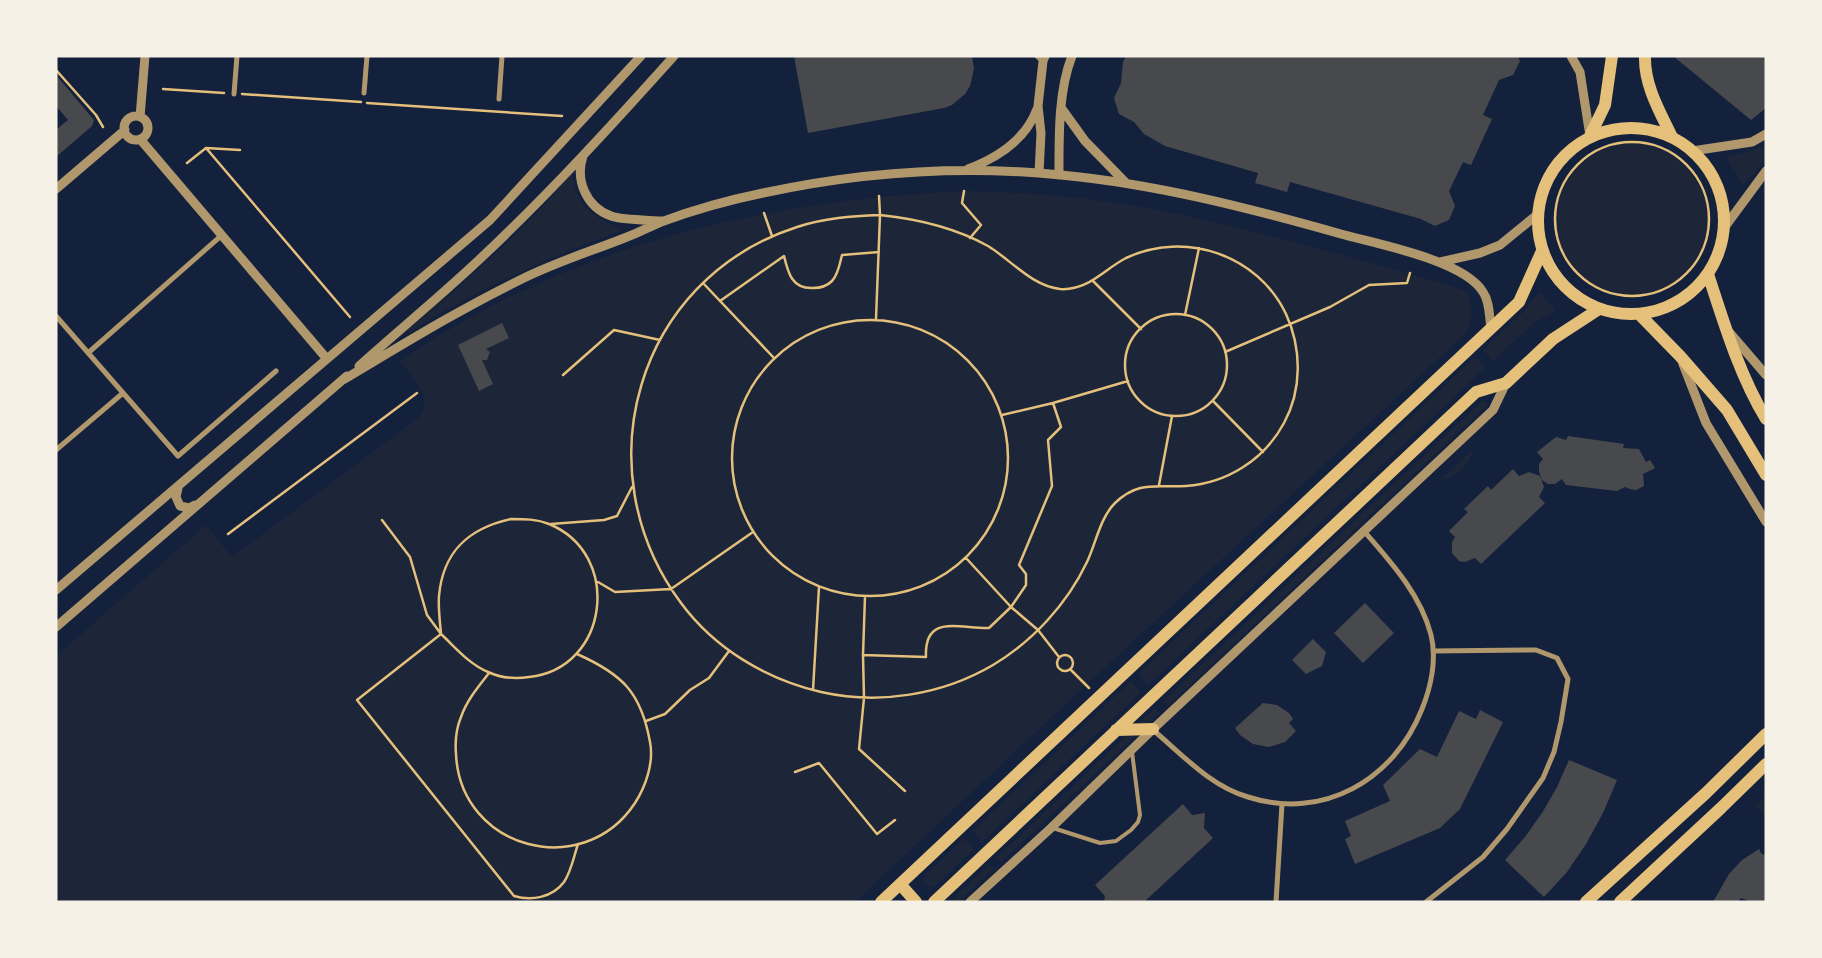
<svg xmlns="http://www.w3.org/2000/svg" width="1822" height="958" font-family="Figtree,sans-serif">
<rect width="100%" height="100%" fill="#14213d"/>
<path fill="#1d2539" d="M1555 219a77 77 0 1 1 154 0a77 77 0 1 1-154 0Z
M1766 144V160L1743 185 1726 157 1744 153Z
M572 174C578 209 594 217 624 230 542 259 467 295 393 342 458 291 518 235 572 174Z
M968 191C1020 192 1072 196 1123 204 1192 215 1260 233 1327 251 1374 264 1420 276 1466 291 1474 307 1473 322 1463 336L1086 685 855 902H56V656L206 525 232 557 417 419C437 399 412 378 400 361 566 246 769 199 968 191Z
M1541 293 1555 309 1553 313 1536 321 1493 361 1483 350 1526 309 1537 294Z
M1475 357 1485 368 1148 685 1138 674Z
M1483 400 1487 405 1168 706 1163 701Z
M1473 449C1470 466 1457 477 1440 480Z
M1131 681 1141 692 982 842 972 831Z
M1155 708 1160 713 1149 723H1139Z
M1135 736 1001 862 997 857 1125 737Z
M1766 796V819L1755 805Z
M964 838 974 849 935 886 928 887 923 882 925 875Z
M989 865 993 869 959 902H949Z"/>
<path fill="#48494c" d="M794 56H972L974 69 970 86 965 94 952 105 944 108 808 133Z
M1126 56H1518L1520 61 1513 75 1499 80 1483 115 1492 119 1471 165 1463 162 1449 191 1455 206 1449 220 1435 226 1421 219 1290 182 1287 192 1255 183 1258 173 1165 146 1144 134 1134 122 1119 114 1114 98 1121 83 1123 62Z
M1673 56H1766V108L1751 120Z
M56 75 94 120 92 126 56 157V130L68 120 56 106Z
M502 323 509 338 486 349 490 352 487 360H482L493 384 479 391 458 345Z
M1568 436 1624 444 1623 448 1639 449 1646 462 1650 460 1655 468 1643 474 1644 486 1636 490 1630 489 1625 487 1617 491 1566 485 1562 479 1555 484H1548L1542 480 1539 472V464L1543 459 1537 452 1556 437 1566 440Z
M1513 469 1519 476 1529 472 1540 476 1544 487 1539 497 1545 503 1481 564 1475 558 1465 562 1459 561 1452 553V542L1455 537 1449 531 1468 512 1464 509 1488 486 1491 490Z
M1365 603 1394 633 1363 663 1334 633Z
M1313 639 1326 652 1322 666 1306 674 1292 660Z
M1263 703 1277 705 1289 713 1293 719 1289 723 1296 731 1285 742 1269 747 1253 744 1240 735 1235 728Z
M1480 710 1503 722 1460 809 1440 828 1355 864 1345 839 1351 836 1345 821 1390 801 1383 785 1420 749 1437 757 1459 711 1476 719Z
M1569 760 1617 780 1603 813 1586 844 1567 872 1544 897 1505 860 1525 837 1542 813 1557 787Z
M1183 804 1192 815 1205 813 1204 828 1213 838 1144 902H1104L1105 896 1095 885Z
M1759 849 1761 853 1766 856V902H1753L1741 898 1738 902H1713L1729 874 1742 860Z"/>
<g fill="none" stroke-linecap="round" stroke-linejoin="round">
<path stroke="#e5c07b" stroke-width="2.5" d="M56 70 96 115 103 127
M163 89 224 93
M242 94 361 102
M367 103 562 116
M1555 219a77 77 0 1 1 154 0a77 77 0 1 1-154 0Z
M206 148 350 317
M187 163 206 148 240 150
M964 191 962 203 981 225 970 238
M764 213 772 236
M880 215C918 219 954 227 988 246 1011 260 1032 286 1060 289 1088 291 1103 270 1126 258 1185 230 1258 255 1286 314 1302 349 1302 390 1284 423 1264 460 1227 483 1186 486 1157 488 1139 480 1115 503 1100 518 1096 543 1087 562 1067 604 1033 641 993 665 942 695 879 705 821 692 766 679 715 649 681 603 582 470 636 279 797 227 824 218 852 216 880 215Z
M1093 281 1141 329
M703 283 774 358
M720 301 784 256C788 273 792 289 813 288 819 288 827 286 832 281 838 275 840 263 842 255L879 252
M1125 365a51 51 0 1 1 102 0a51 51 0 1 1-102 0Z
M1185 315 1199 248
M876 319 880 215 879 196
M732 458a138 138 0 1 1 276 0a138 138 0 1 1-276 0Z
M1225 352 1330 307 1369 285 1407 283 1410 273
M563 375 614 330 660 340
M1213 401 1263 452
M1002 415 1053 403 1128 381
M1159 485 1172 416
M511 519C524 519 537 519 549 524 623 554 609 669 529 677 516 679 501 678 488 672 469 664 456 648 441 634 440 621 438 608 439 596 443 551 469 528 511 519Z
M382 520 410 557 427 615 441 634 357 700 514 896C531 901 552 898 564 882 571 872 574 856 578 844
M551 524 604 520 617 516 632 487
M228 534 417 393
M966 558 1011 607 1038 630 1059 657
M598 582 615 592 671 589 753 532
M865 596 863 655 864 698 859 749 905 791
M1057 663a8 8 0 1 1 16 0a8 8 0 1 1-16 0Z
M863 655 926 657C924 613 960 629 989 628L1011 607 1026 585V574L1019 565 1052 486 1048 440 1061 427 1053 403
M1071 670 1089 688
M489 673C478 687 467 700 461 717 456 729 455 742 456 754 460 849 583 882 635 803 646 786 654 762 650 742 641 692 622 674 577 654
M813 690 819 587
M646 721 665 714 690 690 709 678 729 651
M795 772 819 763 877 834 895 820"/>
<path stroke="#b1986c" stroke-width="4" d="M1053 828 1100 843 1116 841 1131 830 1138 822 1140 815 1132 752"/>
<path stroke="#b1986c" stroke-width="5" d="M1037 56 1043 61
M364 93 367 56
M234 94 237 56
M499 99 502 56
M56 316 178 456 276 371
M88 353 222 235
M56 450 123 393
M1153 730C1183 755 1210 786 1248 797 1323 821 1394 780 1422 709 1431 687 1437 659 1431 635 1421 595 1391 562 1364 531
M1276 902 1282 804
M1426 902 1483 857 1507 829 1543 778 1554 752 1561 722 1568 679 1557 658 1536 650 1433 651"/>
<path stroke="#b1986c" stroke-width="9" d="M1571 56 1580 72 1590 136
M1062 109 1085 141 1126 183
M124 128a12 12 0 1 1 24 0a12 12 0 1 1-24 0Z
M140 117 145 56
M140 139 327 359
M1692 151 1752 142 1766 134
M583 156C575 180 586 207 611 216 622 220 647 220 661 221
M968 169C997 158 1026 139 1037 109
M1039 173 1041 133 1038 106 1043 61 1045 56
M1059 175C1059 138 1058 91 1072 56
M56 189 125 130
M1724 228 1766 171
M1440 262 1480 253 1500 245 1538 214
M1730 333 1766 375
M1683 364 1706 423 1766 522
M359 366C400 329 442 295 482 257 549 194 612 125 674 56
M343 380C402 345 460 309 522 279 556 262 592 251 627 237 638 233 649 227 661 222 693 210 729 200 763 193 860 172 962 165 1061 175 1156 184 1249 208 1341 234 1376 244 1464 260 1483 292 1490 302 1489 316 1491 328
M178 488 176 497 180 506 189 508 195 505
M56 590 490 220 641 56
M56 627 347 376
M970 902 1051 828 1153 729 1493 410 1506 383"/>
<path stroke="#e5c07b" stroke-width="12" d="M1645 56C1644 85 1660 112 1672 137
M1538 221a93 93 0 1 1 186 0a93 93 0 1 1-186 0Z
M1590 136 1605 105 1612 56
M1708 274C1724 323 1739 374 1766 419
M1639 314 1680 356 1727 410 1766 475
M1116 730 1153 729
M900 884 916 902
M881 902 1519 302 1542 251
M934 902 1476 392 1506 383 1553 339 1599 309
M1586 902 1706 793 1766 734
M1620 902 1721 808 1766 764"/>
</g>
<rect width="1822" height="958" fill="none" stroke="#f6f1e7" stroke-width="115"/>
</svg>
